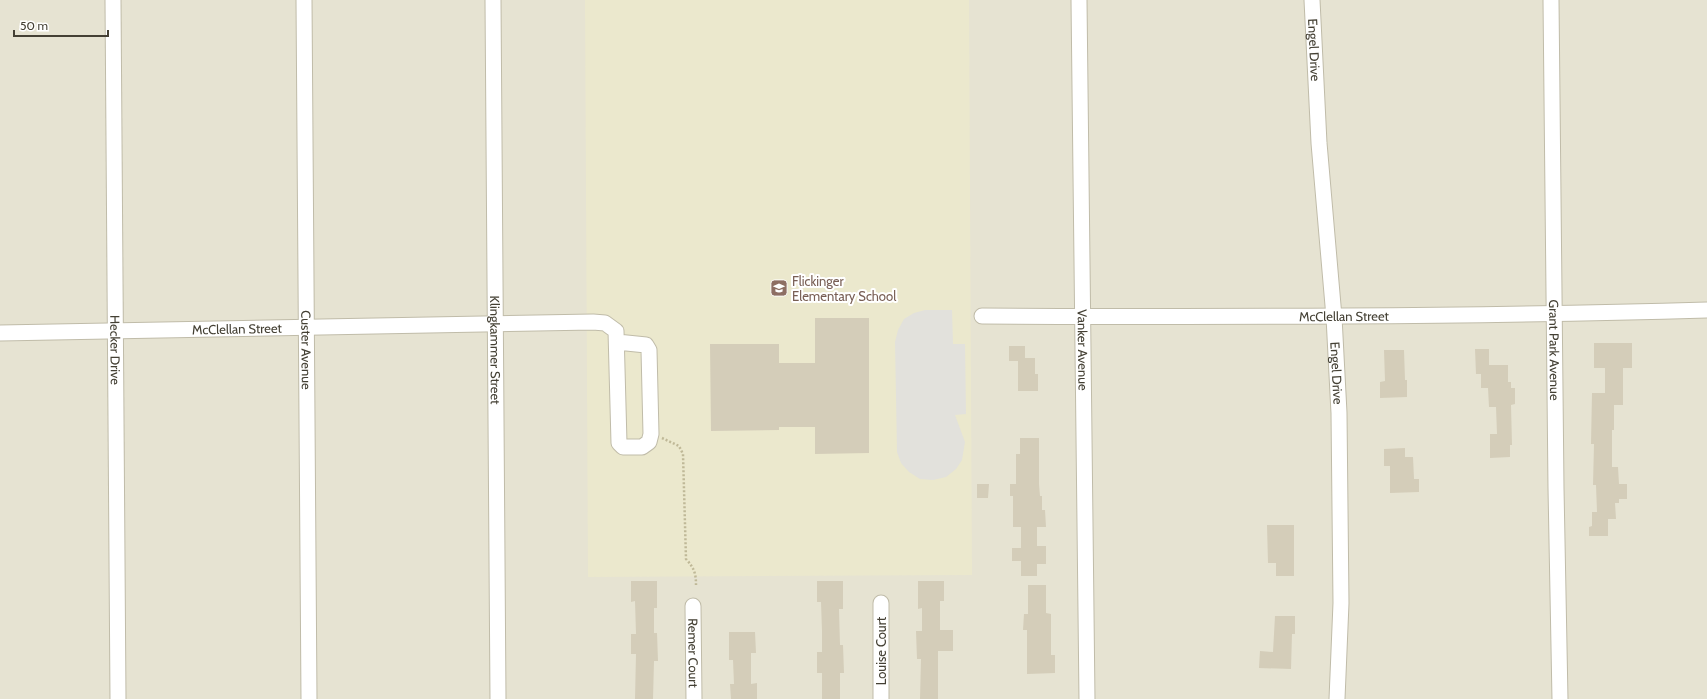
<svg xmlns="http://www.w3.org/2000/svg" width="1707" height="699" font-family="Cabin,sans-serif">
<rect width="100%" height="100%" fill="#f2f0e4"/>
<path fill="#e6e3d2" d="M0 0H1707V699H0Z"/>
<path fill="#ebe8cd" d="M585 0H969L972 575 588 577Z"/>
<path fill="#e2e1dc" d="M925 310H952L953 344H965L966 414 955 415 965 442 962 460 956 469 946 477 933 480 920 479 909 472 901 463 897 452 895 342 898 330 904 319 914 313Z"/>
<path fill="#d4cdb9" d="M815 318H869V453L815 454V427H779V430L711 431 710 344H779V363H815Z
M1594 343H1632V368H1623V405H1614V430H1612V467H1618L1619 484H1627V499H1619V503H1615L1616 519H1608V536H1589V527L1592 526V512H1597L1596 485H1593L1594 444H1591L1592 393H1605V368H1594Z
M1009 346H1025V358H1035V374H1038V391H1018V361H1009Z
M1475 349H1489V365H1508V382H1511V388H1515V404L1511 405 1512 445H1510V457L1490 458V434H1497L1496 407H1489L1488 388H1481V374H1476Z
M1384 350H1404L1405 380H1407V397L1380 398V382L1385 381Z
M1020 438H1039V484L1040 496H1042V510H1045L1046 527H1037V546H1046V564H1037V576H1021V561H1012V548H1021V527H1013V496H1010V484H1016V454H1020Z
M1405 448V457H1413L1414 479H1419V492L1390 493V466H1384V449Z
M977 484H989L988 498H977Z
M1267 525H1294V576H1276V563H1268Z
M631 581H657V608H654V633H657L658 661H654L653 699H635L636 654H631V634H636L635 601 631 602Z
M817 581H843V609H839L840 645H843L844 673H840V699H822V673H817V652H822V631L821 602H817Z
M918 581H944V601H940V630H953V651H938V699H920L921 659H917L916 631H922V608L918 609Z
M1028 585H1046V613L1051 614V655H1055V673L1027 674V630H1023L1024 614H1028Z
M1275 616H1295V634H1292L1291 669 1259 668 1260 651 1273 652Z
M729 632H755L756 653H751V684L757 683V699H731L730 684H734L733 660H729Z"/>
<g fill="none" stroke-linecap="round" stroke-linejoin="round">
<g stroke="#c0bca9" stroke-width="17">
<g id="minor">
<path id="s1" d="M113 0 118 699"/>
<path id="s2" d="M304 0 309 699"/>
<path id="s3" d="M493 0 498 699"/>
<path id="s4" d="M1079 0 1087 699"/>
<path id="s5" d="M1312 0 1319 143 1334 317 1339 413 1341 603 1337 699"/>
<path id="s6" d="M1551 0 1556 488 1560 699"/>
<path id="s7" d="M982 316C1224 317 1465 317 1707 310"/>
<path id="s8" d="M0 333 593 322 605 323 616 331 619 443 623 447H642L649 442 651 434 649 350 646 345 617 342"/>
<path d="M881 603V699"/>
<path id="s9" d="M693 606 694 699"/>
</g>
</g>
<path stroke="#bfb897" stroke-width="2.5" stroke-dasharray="2 2" stroke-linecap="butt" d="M662 438 679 446 683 454 686 559C694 568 696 573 696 585"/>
<use href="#minor" stroke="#fff" stroke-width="15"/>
</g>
<defs>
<g id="school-square" transform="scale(0.9)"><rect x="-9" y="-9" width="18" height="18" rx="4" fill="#8d6e63" stroke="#fff"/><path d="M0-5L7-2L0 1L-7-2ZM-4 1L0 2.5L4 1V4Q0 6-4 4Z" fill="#fff"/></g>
</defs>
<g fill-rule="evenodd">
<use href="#school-square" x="779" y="288"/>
</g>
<g text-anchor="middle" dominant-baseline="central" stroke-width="4" stroke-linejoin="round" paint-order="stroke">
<g font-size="13" fill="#444034" stroke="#fff">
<text stroke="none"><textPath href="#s5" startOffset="50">Engel Drive</textPath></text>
<text stroke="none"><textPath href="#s7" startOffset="362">McClellan Street</textPath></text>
<text stroke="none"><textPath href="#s8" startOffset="237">McClellan Street</textPath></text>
<text stroke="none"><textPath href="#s4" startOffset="350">Vanker Avenue</textPath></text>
<text stroke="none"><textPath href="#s1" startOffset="350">Hecker Drive</textPath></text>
<text stroke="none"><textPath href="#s2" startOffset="350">Custer Avenue</textPath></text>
<text stroke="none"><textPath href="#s3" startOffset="350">Klingkammer Street</textPath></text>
<text stroke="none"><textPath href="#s6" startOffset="350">Grant Park Avenue</textPath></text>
<text stroke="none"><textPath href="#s5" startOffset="374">Engel Drive</textPath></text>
<text transform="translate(881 651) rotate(-90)">Louise Court</text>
<text stroke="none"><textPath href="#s9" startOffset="47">Remer Court</textPath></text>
</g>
<g font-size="13" fill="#785e54" stroke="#fff" text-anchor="start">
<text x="792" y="281">Flickinger<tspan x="792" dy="15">Elementary School</tspan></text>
</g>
</g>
<path d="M14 30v6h94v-6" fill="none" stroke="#444034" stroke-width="2"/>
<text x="20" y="30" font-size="12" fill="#444034" stroke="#ffffff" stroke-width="3" paint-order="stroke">50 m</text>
</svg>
